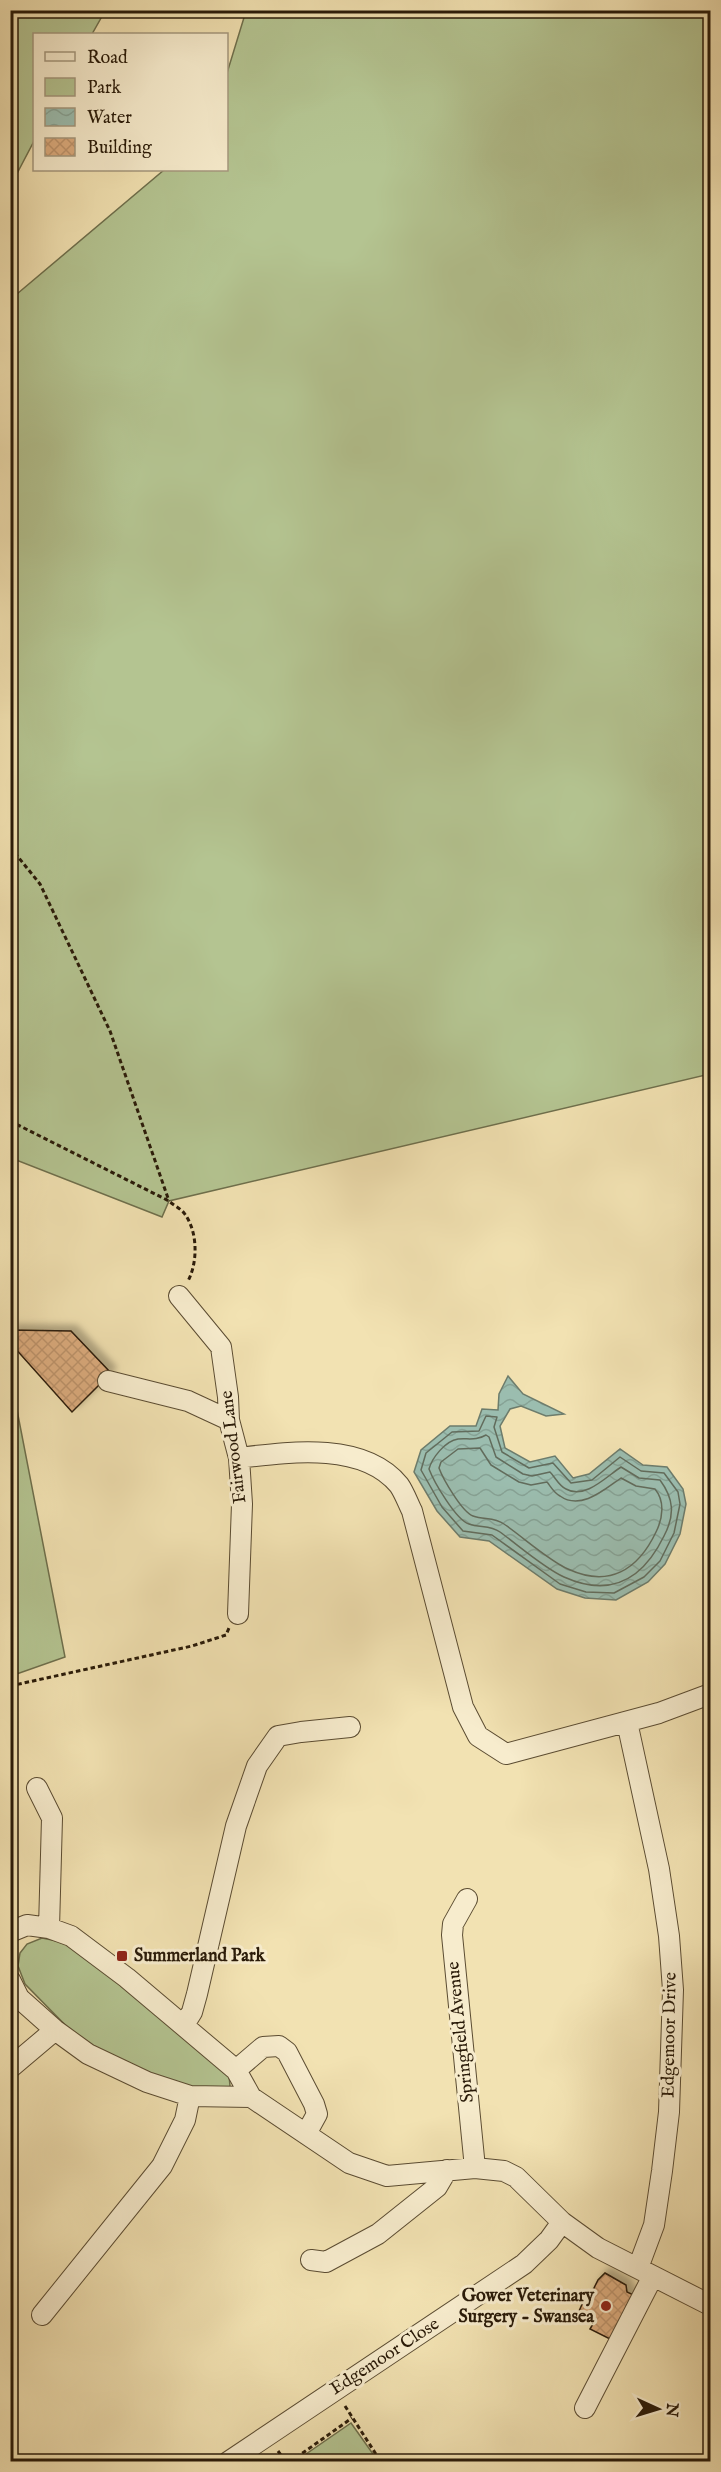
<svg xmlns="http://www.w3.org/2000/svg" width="721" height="2472" font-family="'IM FELL English',serif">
<defs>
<pattern id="water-waves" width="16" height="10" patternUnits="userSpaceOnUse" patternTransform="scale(1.5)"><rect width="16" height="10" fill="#9bbdaf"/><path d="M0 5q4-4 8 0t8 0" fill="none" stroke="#86a295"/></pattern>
<pattern id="building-cross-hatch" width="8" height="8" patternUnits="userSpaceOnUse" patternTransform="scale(1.5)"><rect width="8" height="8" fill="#dcac7e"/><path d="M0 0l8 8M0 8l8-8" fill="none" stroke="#bd936b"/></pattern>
<filter id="shadow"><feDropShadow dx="5.5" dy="-5.5" stdDeviation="3" flood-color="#0004"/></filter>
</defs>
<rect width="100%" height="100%" fill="#f2e2b2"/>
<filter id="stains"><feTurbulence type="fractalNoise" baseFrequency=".00333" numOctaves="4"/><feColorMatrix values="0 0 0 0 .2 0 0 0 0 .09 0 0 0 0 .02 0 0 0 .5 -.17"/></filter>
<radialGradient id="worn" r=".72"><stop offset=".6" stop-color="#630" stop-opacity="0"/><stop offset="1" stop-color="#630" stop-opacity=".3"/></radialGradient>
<path fill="#b4c491" stroke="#6e6f4c" stroke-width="1.5" d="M11 10 105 11 92 34H34V141L11 185Z
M246 11H710V1074L169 1201 162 1217 11 1158V299L164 170H226L227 73Z
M10 1374 65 1657 11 1676H10Z
M42 1938 62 1942 84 1955 229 2075 230 2086 226 2089H189L110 2057 77 2037 25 1984 18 1966 20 1953 27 1944Z
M351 2423 378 2461H296Z"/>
<path fill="url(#water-waves)" stroke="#6d7c6c" stroke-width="1.5" d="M508 1376 523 1394 564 1414 546 1416 521 1406 510 1409 500 1426 505 1448 530 1462 555 1456 573 1478 589 1474 620 1449 643 1465 667 1467 683 1489 686 1504 680 1534 665 1564 648 1582 616 1600 585 1598 557 1589 489 1541 460 1537 437 1511 414 1472 421 1450 450 1426H476L482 1409 498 1410 499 1394Z"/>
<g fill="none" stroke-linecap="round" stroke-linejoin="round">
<path stroke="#626c5c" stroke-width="1.5" d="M486 1416 497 1417 494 1427 502 1452 529 1468 553 1463 571 1483 592 1480 620 1457 641 1471 664 1473 678 1492 680 1504 674 1533 660 1561 644 1577 614 1593 586 1592 560 1584 492 1535 463 1531 442 1507 421 1470 426 1453 452 1432 479 1431Z
M486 1435 489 1437 496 1457 523 1474 532 1476 550 1472C555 1477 559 1486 566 1489 585 1500 607 1476 621 1467L639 1478 660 1480C674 1499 675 1515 664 1536 643 1579 611 1598 564 1577 544 1568 518 1545 500 1532 490 1525 480 1528 469 1524 456 1520 434 1482 429 1469 432 1458 445 1441 458 1439 468 1438 476 1441 486 1435Z
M480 1448 491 1465 519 1482 531 1485 547 1482C551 1487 554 1493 560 1496 581 1511 605 1489 621 1478L636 1486 655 1489C665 1501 663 1518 656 1532 638 1570 609 1588 568 1569 548 1560 523 1537 504 1524 494 1517 484 1520 473 1516 462 1512 443 1479 439 1468L441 1462 458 1449Z"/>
</g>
<path fill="url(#building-cross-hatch)" stroke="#291a08" stroke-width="1.5" filter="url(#shadow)" d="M10 1330 71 1331 111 1373 72 1412 13 1346Z
M605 2273 626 2285 627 2292 636 2296 614 2341 590 2329 593 2324 585 2321 586 2318 579 2311 584 2300 587 2302 598 2280Z"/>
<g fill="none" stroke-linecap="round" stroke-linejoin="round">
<g stroke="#5b4c32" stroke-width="22">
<path id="minor" d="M179 1296 221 1347 228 1397 229 1420 239 1458 242 1504 238 1614
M108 1381 188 1401 229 1420
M239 1458C288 1452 363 1441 399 1485 404 1492 408 1503 412 1511L463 1707 478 1736 506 1754 659 1713 710 1694
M627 1722 659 1869 669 1936 673 1990 669 2112 662 2171 654 2225 638 2268
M37 1788 52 1818 49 1928
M467 1899 453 1924 452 1935 475 2168
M10 1932 27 1925 49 1928 71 1936 127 1978 236 2070 251 2097 349 2163 387 2176 475 2168 504 2171 516 2177 562 2222 598 2248 710 2305
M10 1980 19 1998 55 2030 88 2054 147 2082 190 2096 251 2097
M184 2025 192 2012 197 1994 236 1826 257 1766 278 1736 301 1732 350 1727
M10 2068 55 2030
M236 2070 263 2047 279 2046 287 2052 314 2104 317 2114 306 2134
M311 2260 326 2262 378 2234 437 2187 447 2170
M42 2315 162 2166 185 2120 190 2096
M585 2408 653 2276
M228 2462 524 2264 549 2240 562 2222"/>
</g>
<path stroke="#291a08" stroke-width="3" stroke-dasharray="4.5 3" stroke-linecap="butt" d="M10 847 40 884 110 1031 169 1201
M10 1121 169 1201C173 1205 180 1208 184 1213 198 1231 198 1262 188 1281
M10 1686 192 1646 226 1635 229 1628
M345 2406 381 2462
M278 2451 286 2462
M290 2462 352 2418"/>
<use href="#minor" stroke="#f7eccd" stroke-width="20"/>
</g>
<g fill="#8f2418" stroke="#f7eccd" stroke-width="2">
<rect x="116" y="1950" width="12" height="12" rx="3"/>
<circle cx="606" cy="2306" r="6"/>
</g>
<g text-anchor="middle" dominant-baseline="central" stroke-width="6" stroke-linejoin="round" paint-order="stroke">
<g font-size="18" fill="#291a08" stroke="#f7eccd">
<text transform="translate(234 1447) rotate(-97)">Fairwood Lane</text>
<text transform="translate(461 2032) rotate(-96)">Springfield Avenue</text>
<text transform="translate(670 2035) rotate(-89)">Edgemoor Drive</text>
<text transform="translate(385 2357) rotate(-33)">Edgemoor Close</text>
</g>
<g font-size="18" font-weight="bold" fill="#291a08" stroke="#f7eccd" text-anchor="start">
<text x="134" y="1956">Summerland Park</text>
<text x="594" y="2296" text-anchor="end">Gower Veterinary<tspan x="594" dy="21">Surgery - Swansea</tspan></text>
</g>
</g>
<rect width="721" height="2472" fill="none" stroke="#f2e2b2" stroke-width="36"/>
<rect x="12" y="12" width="697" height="2448" fill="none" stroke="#291a08" stroke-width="3"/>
<rect x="18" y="18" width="685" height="2436" fill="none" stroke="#291a08" stroke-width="1.5"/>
<rect x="33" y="33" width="195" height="138" fill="#f7eccd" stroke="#a5987e" stroke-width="1.5"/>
<rect x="45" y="52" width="30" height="9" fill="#f7eccd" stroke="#a5987e" stroke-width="1.5"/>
<text x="87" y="63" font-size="18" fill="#291a08">Road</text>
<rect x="45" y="78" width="30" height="18" fill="#b4c491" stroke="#a5987e" stroke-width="1.5"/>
<text x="87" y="93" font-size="18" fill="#291a08">Park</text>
<rect x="45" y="108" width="30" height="18" fill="url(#water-waves)" stroke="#a5987e" stroke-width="1.5"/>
<text x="87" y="123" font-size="18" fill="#291a08">Water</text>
<rect x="45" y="138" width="30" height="18" fill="url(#building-cross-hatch)" stroke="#a5987e" stroke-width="1.5"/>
<text x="87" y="153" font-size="18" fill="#291a08">Building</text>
<g transform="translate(658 2409) rotate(94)" stroke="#f7eccd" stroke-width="4.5" paint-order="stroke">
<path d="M0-4.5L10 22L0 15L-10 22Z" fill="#291a08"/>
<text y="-9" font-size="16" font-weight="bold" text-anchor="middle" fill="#291a08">N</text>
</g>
<rect width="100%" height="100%" filter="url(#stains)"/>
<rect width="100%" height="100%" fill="url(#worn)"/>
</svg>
